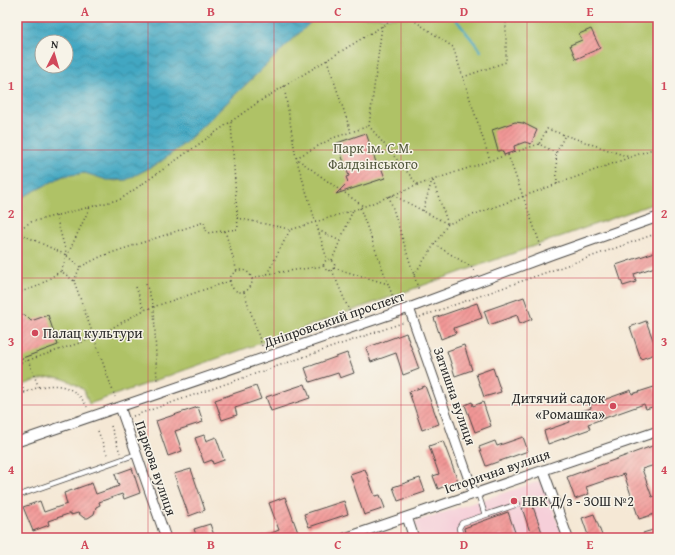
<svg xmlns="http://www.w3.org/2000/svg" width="675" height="555" font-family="'Gentium Book Plus',serif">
<defs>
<pattern id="water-waves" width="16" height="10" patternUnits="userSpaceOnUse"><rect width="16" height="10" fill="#42a7c2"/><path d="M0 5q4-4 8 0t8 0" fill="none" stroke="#37889e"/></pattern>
<pattern id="building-hatch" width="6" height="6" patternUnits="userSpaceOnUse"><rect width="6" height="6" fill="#f29796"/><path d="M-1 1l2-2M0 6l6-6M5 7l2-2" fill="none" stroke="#c47b7b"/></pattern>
</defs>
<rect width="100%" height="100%" fill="#f7f3e8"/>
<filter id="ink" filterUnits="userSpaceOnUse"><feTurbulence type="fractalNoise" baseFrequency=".025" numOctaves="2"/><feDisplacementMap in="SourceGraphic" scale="8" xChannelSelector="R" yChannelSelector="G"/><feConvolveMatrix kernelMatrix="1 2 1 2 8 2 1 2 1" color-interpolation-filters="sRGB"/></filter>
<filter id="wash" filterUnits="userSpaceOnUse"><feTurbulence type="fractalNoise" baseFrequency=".012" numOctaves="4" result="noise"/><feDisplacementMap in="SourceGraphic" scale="16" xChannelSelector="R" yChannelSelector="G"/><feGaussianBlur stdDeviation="0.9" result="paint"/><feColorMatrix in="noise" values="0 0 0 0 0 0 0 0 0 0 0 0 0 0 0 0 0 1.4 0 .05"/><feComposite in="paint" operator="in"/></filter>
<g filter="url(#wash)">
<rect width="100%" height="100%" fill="#f5e8d5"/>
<path fill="#f6cfd9" d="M543 480 563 538H420L414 522Z"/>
<path fill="#afc266" stroke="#6d7648" d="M316 17H658V202L89 404 84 390C55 370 48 377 17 387V200L63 176 85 173 115 181 126 180 159 163 185 143Z"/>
<path fill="url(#water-waves)" stroke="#366976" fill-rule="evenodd" d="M17 17H316L185 143 159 163 126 180H107L85 173 63 176 17 200ZM42 42H66V66H42Z"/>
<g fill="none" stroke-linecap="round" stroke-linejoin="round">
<path stroke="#42a7c2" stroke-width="2.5" d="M454 17 481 51"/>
</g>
<g id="blocks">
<path fill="url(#building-hatch)" d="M591 29 600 48 576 59 570 45 582 40 579 34Z
M515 122 523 123 537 130 531 144 525 142 514 146 515 151 504 155 502 150 498 151 492 130Z
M366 133 378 168 381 167 385 178 336 194 348 182 346 177 349 176 337 143Z
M658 251V266L634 274 636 282 623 286 616 265Z
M524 297 532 319 520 324 517 315 489 325 484 311Z
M477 303 482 318 454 328 456 333 441 339 434 318Z
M17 313 25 315 31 321 48 315 58 345 17 360Z
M646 321 658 353 641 359 630 327Z
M406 333 419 369 403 375 396 353 371 362 366 348Z
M464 345 472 370 455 376 447 351Z
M347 353 354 373 340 378 338 373 310 382 305 368Z
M493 368 501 392 484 397 476 374Z
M305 384 310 398 271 411 266 397Z
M256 386 261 399 235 408 237 415 222 420 215 400Z
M425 386 439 424 422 430 409 392Z
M654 387 656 392 658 391V405L646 409 644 404 588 424 590 429 548 444 544 431 570 422 568 416 591 408 590 405 631 390 632 394Z
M472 402 473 406 483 402 491 426 475 432 465 405Z
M198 407 203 422 175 431 182 451 168 456 156 421Z
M204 435 206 441 216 437 224 460 213 464 212 460 204 463 195 438Z
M523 437 528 451 486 466 479 447 495 441 497 446Z
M443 441 458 481 438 489 433 476 439 474 429 446Z
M655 445 658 454V464L642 469 652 497 658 495V513L639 519 624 474 586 487 589 494 575 499 567 477Z
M132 468 140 493 124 499 122 494 99 502 100 505 96 507 94 514 88 518H84L78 513 71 515V513L48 521 49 525 33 531 23 507 40 501 44 512 67 504 64 493 92 483 96 494 119 486 115 474Z
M191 469 205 510 189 516 174 474Z
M365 469 375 496 380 495 385 508 364 515 350 474Z
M420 478 425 492 398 501 393 487Z
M285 497 300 538H259L279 530 269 503Z
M344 501 348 514 309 527 304 514Z
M532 504 544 538H532L522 508Z
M508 512 517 538H503L502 535 493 538H466L464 528Z
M594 514 603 538H589L582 518Z
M210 524 215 538H197L194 529Z
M656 529 658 538H645L643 533Z"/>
</g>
</g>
<g filter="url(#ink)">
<use href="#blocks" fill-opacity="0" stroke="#494744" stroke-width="1"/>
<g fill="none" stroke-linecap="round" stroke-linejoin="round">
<g stroke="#494744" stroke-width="6">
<path id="service" d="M478 493 485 515
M17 496 137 454
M461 538 459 528 462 523 518 504"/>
</g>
<g stroke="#494744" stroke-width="11">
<path id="minor" d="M409 308 474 494
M120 407 166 538
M17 442 409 308 553 254 658 217
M543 470 568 538
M407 517 414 538
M345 538 658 431"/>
</g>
<path stroke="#494744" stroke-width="1.5" stroke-dasharray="1 3" stroke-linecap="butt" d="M409 17 453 47 490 160
M382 26 369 126 418 185
M327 60 351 132
M463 77 506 62V17
M284 86 296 158 327 259
M556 153 539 144 547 129 629 157
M508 155 542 249
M433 181 448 224
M557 184 556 153 565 135
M341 191 296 158 333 138 369 126
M345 193 363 206
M393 195 448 224
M389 196 419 291
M360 208 394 300
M423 211 432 180
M56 216 67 256
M237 218 289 229
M17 230 31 222 121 199 260 101 397 17
M318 230 340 241
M225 231 237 271
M17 232 66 255
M434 244 473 268 474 272
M67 256 90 207
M323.5 265a5.5 5.5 0 1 1 11 0a5.5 5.5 0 1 1-11 0Z
M332 260 353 210
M80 267 67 256 61 271 74 281 115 397
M334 268 388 284
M230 281a11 11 0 1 1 22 0a11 11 0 1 1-22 0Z
M332 270 351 315
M267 274 290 230 360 208 418 185 539 144
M414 275 448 224 658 147
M252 279 267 274 324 266
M74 281 80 267 102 256 204 222 207 233 238 229 231 122
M146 284 154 307 157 383
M136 287 144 310
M244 292 262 346
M17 293 36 287 61 271
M420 317 658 233
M28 360 39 388
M17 364 94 338 144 310 230 281
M17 373 25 393
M17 397C42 382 72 378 87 407
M133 416 405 322
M111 426 120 453
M98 431 108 457"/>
<use href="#service" stroke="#fff" stroke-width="4.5"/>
<use href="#minor" stroke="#fff" stroke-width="9"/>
</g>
</g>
<path fill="none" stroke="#d1495b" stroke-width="1" stroke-opacity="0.55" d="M148 17V538M274 17V538M401 17V538M527 17V538M17 150H658M17 278H658M17 405H658"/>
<g fill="#d1495b" stroke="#f7f3e8" stroke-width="1.5">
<circle cx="35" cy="333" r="4"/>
<circle cx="613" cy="406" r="4"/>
<circle cx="514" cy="501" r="4"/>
</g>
<g text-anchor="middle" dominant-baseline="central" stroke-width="3" stroke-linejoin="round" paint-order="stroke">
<g font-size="14" fill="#53583d" stroke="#f7f3e8">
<text x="373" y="148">Парк ім. С.М.<tspan x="373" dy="16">Фалдзінського</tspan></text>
</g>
<g font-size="14" fill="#2b2b2b" stroke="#f7f3e8">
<text transform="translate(334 319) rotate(-19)">Дніпровський проспект</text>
<text transform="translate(455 396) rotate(71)">Затишна вулиця</text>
<text transform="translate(156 468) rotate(71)">Паркова вулиця</text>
<text transform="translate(497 471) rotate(-19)">Історична вулиця</text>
</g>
<g font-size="14" fill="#2b2b2b" stroke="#f7f3e8" text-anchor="start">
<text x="43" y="333">Палац культури</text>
<text x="605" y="398" text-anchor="end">Дитячий садок<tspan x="605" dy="16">«Ромашка»</tspan></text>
<text x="522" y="501">НВК Д/з - ЗОШ №2</text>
</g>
</g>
<rect width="675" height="555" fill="none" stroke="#f7f3e8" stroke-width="44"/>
<g transform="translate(54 54) rotate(5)"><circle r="19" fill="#f7f3e8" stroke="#a5a39c"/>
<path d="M0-3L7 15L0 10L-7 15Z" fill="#d1495b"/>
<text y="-6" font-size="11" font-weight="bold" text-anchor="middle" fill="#2b2b2b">N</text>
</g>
<rect x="22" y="22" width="631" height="511" fill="none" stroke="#d1495b" stroke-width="1.5"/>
<g font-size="13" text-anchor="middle" font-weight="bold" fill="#d1495b">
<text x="85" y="16">A</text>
<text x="211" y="16">B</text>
<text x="338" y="16">C</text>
<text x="464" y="16">D</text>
<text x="590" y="16">E</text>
<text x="11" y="90">1</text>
<text x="664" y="90">1</text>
<text x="11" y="218">2</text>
<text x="664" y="218">2</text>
<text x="11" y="346">3</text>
<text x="664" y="346">3</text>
<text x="11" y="474">4</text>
<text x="664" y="474">4</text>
<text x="85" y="549">A</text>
<text x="211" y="549">B</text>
<text x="338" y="549">C</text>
<text x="464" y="549">D</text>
<text x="590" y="549">E</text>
</g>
</svg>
